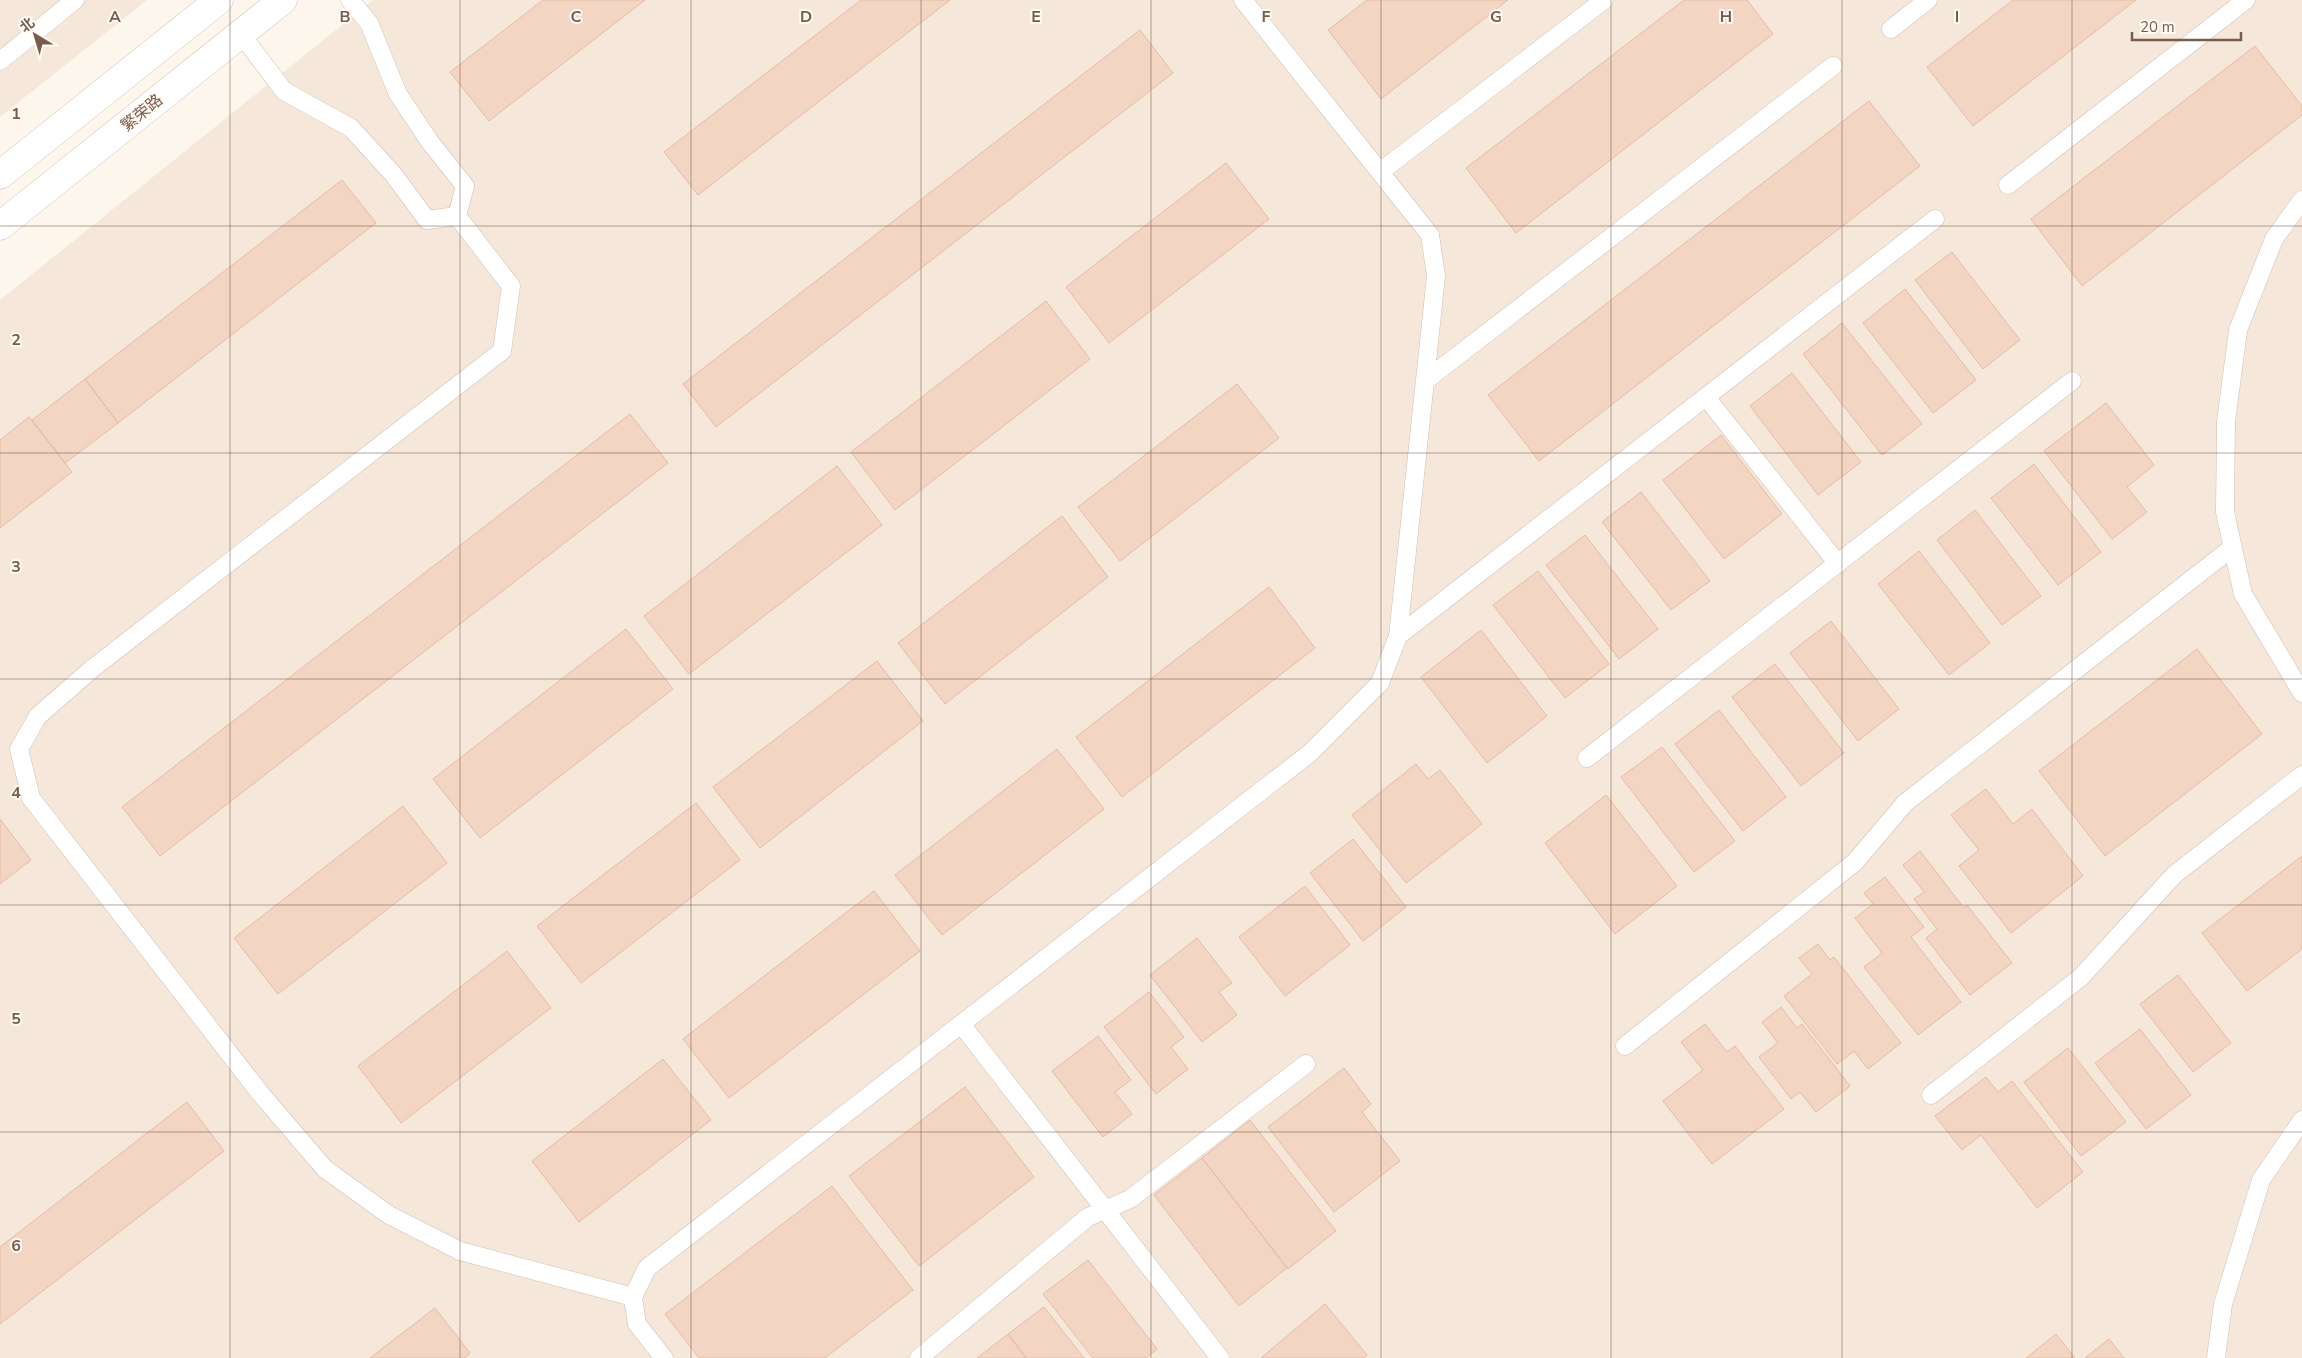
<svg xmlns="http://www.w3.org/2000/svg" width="2302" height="1358" font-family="'Nunito Sans','Noto Sans SC',sans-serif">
<rect width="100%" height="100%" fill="#fdf6ec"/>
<path fill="#f5e8da" d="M0 0H147L0 117Z
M373 0H2302V1358H0V300Z"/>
<path fill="#f3d5c3" stroke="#e6bba3" d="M543 0H645L489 121 450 72Z
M861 0H950L698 195 664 152Z
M1367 0H1508L1381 99 1328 30Z
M1684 0H1747L1773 34 1516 233 1466 168Z
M2013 0H2136L1973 126 1927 67Z
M1140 30 1173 73 716 427 683 384Z
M2255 46 2302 106V115L2082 286 2031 219Z
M1869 101 1920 166 1539 461 1488 395Z
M1226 163 1269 219 1109 343 1066 287Z
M342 180 376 223 118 423 85 379Z
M1952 252 2020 340 1983 369 1915 280Z
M1905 289 1976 380 1933 413 1863 323Z
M1046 301 1090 359 895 510 851 452Z
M1842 323 1922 424 1882 455 1803 354Z
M1792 373 1861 462 1818 495 1750 406Z
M85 379 118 423 65 463 32 420Z
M1237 384 1279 438 1120 561 1078 507Z
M2106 403 2154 465 2127 487 2147 512 2112 539 2044 451Z
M630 414 668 463 160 856 122 807Z
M29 417 72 472 0 528V440Z
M1721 435 1782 514 1724 559 1663 480Z
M2034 464 2101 552 2058 585 1991 498Z
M837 466 882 525 689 674 644 616Z
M1641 492 1710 581 1671 610 1602 522Z
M1975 510 2041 596 2002 625 1937 540Z
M1062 516 1108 577 945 704 898 643Z
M1585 535 1658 629 1619 659 1546 565Z
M1919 551 1990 643 1949 675 1878 584Z
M1538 571 1609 664 1565 698 1493 605Z
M1269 587 1315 648 1122 797 1076 737Z
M1831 621 1899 709 1858 741 1790 653Z
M626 629 673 689 480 838 433 779Z
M1481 630 1547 716 1487 763 1421 677Z
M2197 649 2262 734 2105 856 2039 771Z
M877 661 923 721 760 848 713 787Z
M1775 664 1844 753 1801 786 1732 697Z
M1719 710 1786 797 1743 831 1675 744Z
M1662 747 1735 841 1694 872 1621 777Z
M1057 749 1104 809 942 935 895 875Z
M1416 764 1428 779 1440 770 1482 824 1406 883 1352 815Z
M1986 789 2013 824 2032 809 2083 876 2011 933 1959 866 1979 850 1951 815Z
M1606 795 1677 886 1615 934 1545 843Z
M696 803 740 860 581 983 537 926Z
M403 806 447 863 278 994 234 938Z
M0 819 31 860 0 884Z
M1353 839 1406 907 1363 941 1310 873Z
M1920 851 1964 908 1967 905 2012 963 1970 995 1926 938 1937 929 1914 899 1924 892 1903 865Z
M2302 856V949L2247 991 2202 933Z
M1885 877 1924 927 1911 937 1961 1002 1918 1035 1864 967 1882 953 1855 918 1873 904 1864 893Z
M1305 886 1350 945 1285 996 1239 937Z
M874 891 920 951 729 1098 683 1039Z
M1197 938 1232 983 1219 992 1237 1015 1202 1042 1150 975Z
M1818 944 1830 960 1834 957 1901 1043 1868 1069 1854 1051 1837 1064 1784 996 1812 974 1799 958Z
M507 951 551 1008 401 1123 358 1066Z
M2178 975 2231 1043 2193 1072 2140 1004Z
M1149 992 1184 1037 1171 1047 1188 1069 1156 1094 1104 1027Z
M1781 1007 1797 1028 1802 1024 1850 1086 1816 1112 1800 1092 1791 1099 1759 1057 1778 1043 1762 1022Z
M1705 1024 1727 1052 1735 1046 1784 1109 1712 1164 1663 1101 1703 1070 1681 1042Z
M2140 1029 2191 1095 2146 1129 2095 1063Z
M1098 1036 1131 1080 1115 1092 1132 1114 1103 1137 1052 1071Z
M2068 1048 2126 1122 2081 1156 2024 1082Z
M663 1059 711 1120 579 1222 532 1161Z
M1344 1068 1371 1104 1362 1112 1400 1161 1334 1212 1268 1127Z
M1986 1077 1998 1092 2012 1081 2083 1172 2037 1208 1981 1135 1962 1150 1935 1116Z
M965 1087 1034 1177 919 1266 849 1176Z
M187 1102 224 1151 0 1324V1247Z
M1250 1120 1336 1231 1288 1269 1202 1158Z
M1202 1158 1287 1268 1239 1306 1154 1195Z
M832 1186 913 1290 825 1358H699L665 1314Z
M1088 1260 1157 1349 1146 1358H1093L1043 1294Z
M1325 1304 1367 1355 1364 1358H1261Z
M1044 1307 1084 1358H1026L1008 1334Z
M435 1308 470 1353 465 1358H370Z
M1008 1334 1026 1358H977Z
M2056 1334 2075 1358H2026Z
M2109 1339 2124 1358H2085Z"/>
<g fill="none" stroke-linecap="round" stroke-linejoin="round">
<g stroke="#d1beb0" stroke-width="19">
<path id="lane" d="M1891 29 1928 0
M241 34 284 91 351 128 393 174 427 220 457 216 465 186 430 142 398 94 369 23 350 0
M0 61 75 0
M1380 172 1604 0
M2008 185 2246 0
M2302 200 2274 239 2238 330 2226 422 2225 512 2243 594 2302 693
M457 216 511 286 502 351 93 668 38 716 19 749 31 798 260 1093 325 1169 389 1215 460 1251 633 1297
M1426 380 1833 66
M1706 397 1838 564
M1398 636 1935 219
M1587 758 2072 381
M961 1024 1220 1358
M1625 1046 1855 862 1905 803 2233 547
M1931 1095 2081 977 2174 875 2302 775
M664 1358 637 1324 633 1297 647 1268 1310 753 1380 683 1398 636 1436 276 1430 235 1243 0
M919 1358 1088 1217 1130 1199 1306 1064
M2216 1358 2223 1304 2261 1180 2302 1120"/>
</g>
<g stroke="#d6c0b0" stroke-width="29">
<path id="secondary" d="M0 175 219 0
M0 226 283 0"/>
</g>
<use href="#lane" stroke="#fff" stroke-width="18"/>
<use href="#secondary" stroke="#fff" stroke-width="28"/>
</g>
<path fill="none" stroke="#7a5c4d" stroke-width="1" stroke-opacity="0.55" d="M230 0V1358M460 0V1358M691 0V1358M921 0V1358M1151 0V1358M1381 0V1358M1611 0V1358M1842 0V1358M2072 0V1358M0 226H2302M0 453H2302M0 679H2302M0 905H2302M0 1132H2302"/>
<g text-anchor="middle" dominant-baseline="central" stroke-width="4" stroke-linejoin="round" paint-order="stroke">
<g font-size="16" fill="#7a5c4d" stroke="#fffaf3">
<text transform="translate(142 113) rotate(-39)">繁荣路</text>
</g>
</g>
<g font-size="16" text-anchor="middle" font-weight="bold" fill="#7a5c4d" stroke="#fffaf3" stroke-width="4" stroke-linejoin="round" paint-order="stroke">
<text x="115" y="22">A</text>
<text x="345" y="22">B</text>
<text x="576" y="22">C</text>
<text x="806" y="22">D</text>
<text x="1036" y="22">E</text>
<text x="1266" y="22">F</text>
<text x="1496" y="22">G</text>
<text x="1726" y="22">H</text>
<text x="1957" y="22">I</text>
<text x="16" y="119">1</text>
<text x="16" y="345">2</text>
<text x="16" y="572">3</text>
<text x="16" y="798">4</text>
<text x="16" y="1024">5</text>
<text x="16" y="1251">6</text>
</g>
<g transform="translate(35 35) rotate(322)" stroke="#fffaf3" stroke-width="4" paint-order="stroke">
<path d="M0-4L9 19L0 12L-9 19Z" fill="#7a5c4d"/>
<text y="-8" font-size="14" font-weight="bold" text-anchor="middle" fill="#7a5c4d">北</text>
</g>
<path d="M2132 32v8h109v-8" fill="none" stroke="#7a5c4d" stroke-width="2.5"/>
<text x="2140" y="32" font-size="15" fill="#7a5c4d" stroke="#fffaf3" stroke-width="4" paint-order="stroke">20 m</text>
</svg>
